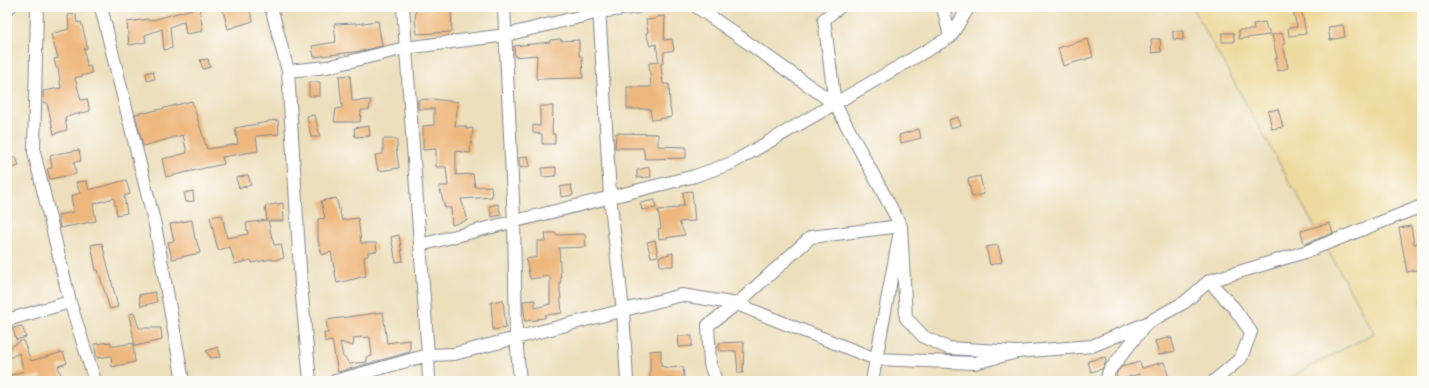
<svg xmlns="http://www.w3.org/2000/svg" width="1429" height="388" font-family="'Comic Neue',sans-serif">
<rect width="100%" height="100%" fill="#fdfcf7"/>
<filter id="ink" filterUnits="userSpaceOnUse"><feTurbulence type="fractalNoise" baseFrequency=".025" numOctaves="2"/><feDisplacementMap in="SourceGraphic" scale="8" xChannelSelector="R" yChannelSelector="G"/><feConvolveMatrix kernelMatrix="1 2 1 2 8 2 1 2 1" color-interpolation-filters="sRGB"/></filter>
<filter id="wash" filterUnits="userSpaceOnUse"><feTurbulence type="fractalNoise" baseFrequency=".012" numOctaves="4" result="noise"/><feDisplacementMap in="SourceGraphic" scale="16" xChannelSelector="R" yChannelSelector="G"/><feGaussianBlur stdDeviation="0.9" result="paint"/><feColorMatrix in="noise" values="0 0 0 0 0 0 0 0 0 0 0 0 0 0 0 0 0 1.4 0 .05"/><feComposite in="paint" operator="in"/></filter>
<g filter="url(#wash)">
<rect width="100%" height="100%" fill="#eddfbc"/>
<path fill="#eeda9e" stroke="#84847e" d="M1192 7H1422V381H1283L1374 333Z"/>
<g id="blocks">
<path fill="#eeb77d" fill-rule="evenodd" d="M199 7 203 31 186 34 184 21 170 27 172 48 164 50 162 29 145 35 146 42 129 45 127 22 148 19 149 21Z
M222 7H249L253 21 228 29Z
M437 7H451L452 32 417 34 415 20 416 9H437Z
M1292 7H1301L1306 34 1289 36 1288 28 1297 27Z
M76 14 77 23 81 22 86 40 87 48 84 49 87 67 90 66 92 73 75 78 81 100 87 99 90 111 65 117 67 130 54 134 47 103H44L43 97V91L61 88 58 68H56L54 59 58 58 51 34 69 29 68 15Z
M665 16 664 40 672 39 674 50 664 52 663 63 661 64 663 84H669L670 107 672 117 652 120 650 109H627V87H651L649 63 659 62 656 44 650 46 646 33 648 32 646 20 656 19V17Z
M378 21 382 46 362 51 314 57 312 46 336 42 334 24 356 23V24Z
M1265 22 1267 30H1269V35L1239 39V30H1254L1253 24Z
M1343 25 1345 37 1330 40 1328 27Z
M1173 31H1183V40L1173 39Z
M1222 33H1234V42H1222Z
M1282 33 1285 44H1283L1288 68 1278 71 1275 59 1277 58 1272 35Z
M561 39V41L579 40V56H582L583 78 536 79 537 55 515 57 514 46 550 42V40Z
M1088 39 1093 57 1063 66 1058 48Z
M1151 39H1160L1161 52 1152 53Z
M208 59 210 67 203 69 200 60Z
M153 71 155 79 147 81 146 73Z
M350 75 352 101 371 100 369 110H361L360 122H334L336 109 342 108 339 76Z
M309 82H320V96H309Z
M432 99 458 102 455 126H466V129L473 128 470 153 456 151V175L473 174 475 187 491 186 492 197 461 199 468 220 452 225 451 208H445L439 186H448L446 167H436V149L423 150V126L434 125V109H418V100Z
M192 101 207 149 238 144 235 128 268 122V121L278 120 279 134 256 136 258 151 222 157 224 164 209 167 166 177 162 159 187 153 183 135 143 146 135 114 145 112V113Z
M540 106H553L552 134H555V144H542V134L533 133V125L540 126Z
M1278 109 1283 127 1272 129 1268 111Z
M315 115 320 137H311L307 116Z
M958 117 961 125 951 128 949 120Z
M369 126 370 136 355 137 354 128Z
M919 129 921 138 901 143 899 135Z
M616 133 658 134V146L686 147V158L645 159 643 148H615Z
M383 139H397V147H396L399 168 378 171 375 155 383 154Z
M79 150 81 161 74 162 76 174 50 179 47 169 52 168 50 155Z
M528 156 530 166 520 168 519 158Z
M16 157 19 166 7 170V160Z
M556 167V176L542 177V168Z
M649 167 651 177 637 178V170Z
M248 175 251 185 239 188 236 178Z
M980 176 984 194 972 197 968 179Z
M126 180 130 194 124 196 127 213 117 215 114 198 93 204 96 221 60 228 58 215 74 212 71 196 80 193 76 182 87 181 89 190Z
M571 185 573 195 561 197 560 187Z
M193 191 194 201 186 202 184 193Z
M692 191 695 221 679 222 685 235 659 239 658 229 661 228 658 210 678 208V206H684L683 192Z
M336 198 342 220 358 218 361 243H376L377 251 368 252V256L364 257 366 276 337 283 331 252 322 255 318 241V219L325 218 321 201Z
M655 200 656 208 642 210 640 203Z
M283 203 284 221H268L274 245 281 244 284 258 274 260 271 259 252 263 251 260 235 264 230 247 218 250 210 217 222 215 227 238 248 234 246 223 267 220 265 206Z
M498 204 501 215 492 217 489 206Z
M192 220 195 239H196L200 253 172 259 168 242 174 241 170 224Z
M1330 223 1333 233 1304 244 1301 231Z
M1411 226 1414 244 1422 242V269L1407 272 1399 228Z
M545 233H556V235L585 234 586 247 559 248 561 281 560 282V289L562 313 545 315V318L537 319V320L525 321 523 301 535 300V308L550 304V276L530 279 526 259 537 257V241H546Z
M399 235 403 261 396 262 391 237Z
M655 240 658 256 651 257 647 242Z
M102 243 118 307 110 309 98 270H96L91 245Z
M998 245 1002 262 990 265 986 247Z
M673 253V266H660L659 257Z
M155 292 157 302 141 306 139 295Z
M503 300 506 328 493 330 491 302Z
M383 312 387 343 410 340V352L338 372 332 341 325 342 324 333H328L326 320ZM370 337 372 356 366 357 367 362 349 364 347 360 343 357 340 342 353 346 354 338Z
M134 313 139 328H161L162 340 135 346 129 314Z
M22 326 26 337 16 340 13 328Z
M678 336H692V346L679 347Z
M1171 337 1175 351 1159 355 1155 341Z
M23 340 31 361 63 352 67 363 58 366 63 381H42L40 375 18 381H11L9 376 24 371 19 353 7 359V349Z
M111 342V346H115L133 343 135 362 112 367 111 356 97 358 94 344Z
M744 342 743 373H738L736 351H719V343Z
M218 347 221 357 211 358 206 351Z
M661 350V366L668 368 683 367 684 378 650 380V351Z
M1105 357 1106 362 1102 369 1091 372 1088 361Z
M1140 362 1142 368 1164 362 1170 381H1141L1139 374 1118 380 1116 374 1121 367Z"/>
</g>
</g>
<g filter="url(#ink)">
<use href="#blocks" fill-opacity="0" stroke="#84878d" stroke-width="1"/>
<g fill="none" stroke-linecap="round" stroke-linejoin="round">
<g stroke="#84878d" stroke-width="14">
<path id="minor" d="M37 7 34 152 70 302 95 381
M101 7 155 225 183 381
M271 7 288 71 327 67 405 48 506 35 599 12 637 7
M403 7 428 355 429 381
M504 7 514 221 516 338 520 381
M599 7 610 196 623 311 627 381
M697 7 835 104 901 226 872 381
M7 8 10 7
M950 37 969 7
M288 71 301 285 310 381
M835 104 824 19 840 7
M420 245 695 176 732 163 950 37 943 7
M1209 281 1234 308 1251 332 1241 358 1214 381
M7 320 70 302
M1017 352 948 348 924 337 906 318 901 226 811 237 737 304 786 324 876 359 975 363 1017 352 1092 346 1147 323
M335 381 428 355 454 354 682 295 737 304 708 325 710 364 716 381
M1106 381 1109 371 1147 323 1185 302 1209 281 1305 252 1422 206"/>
</g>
<use href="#minor" stroke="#fff" stroke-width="12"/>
</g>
</g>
<rect width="1429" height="388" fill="none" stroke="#fdfcf7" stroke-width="24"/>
</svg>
